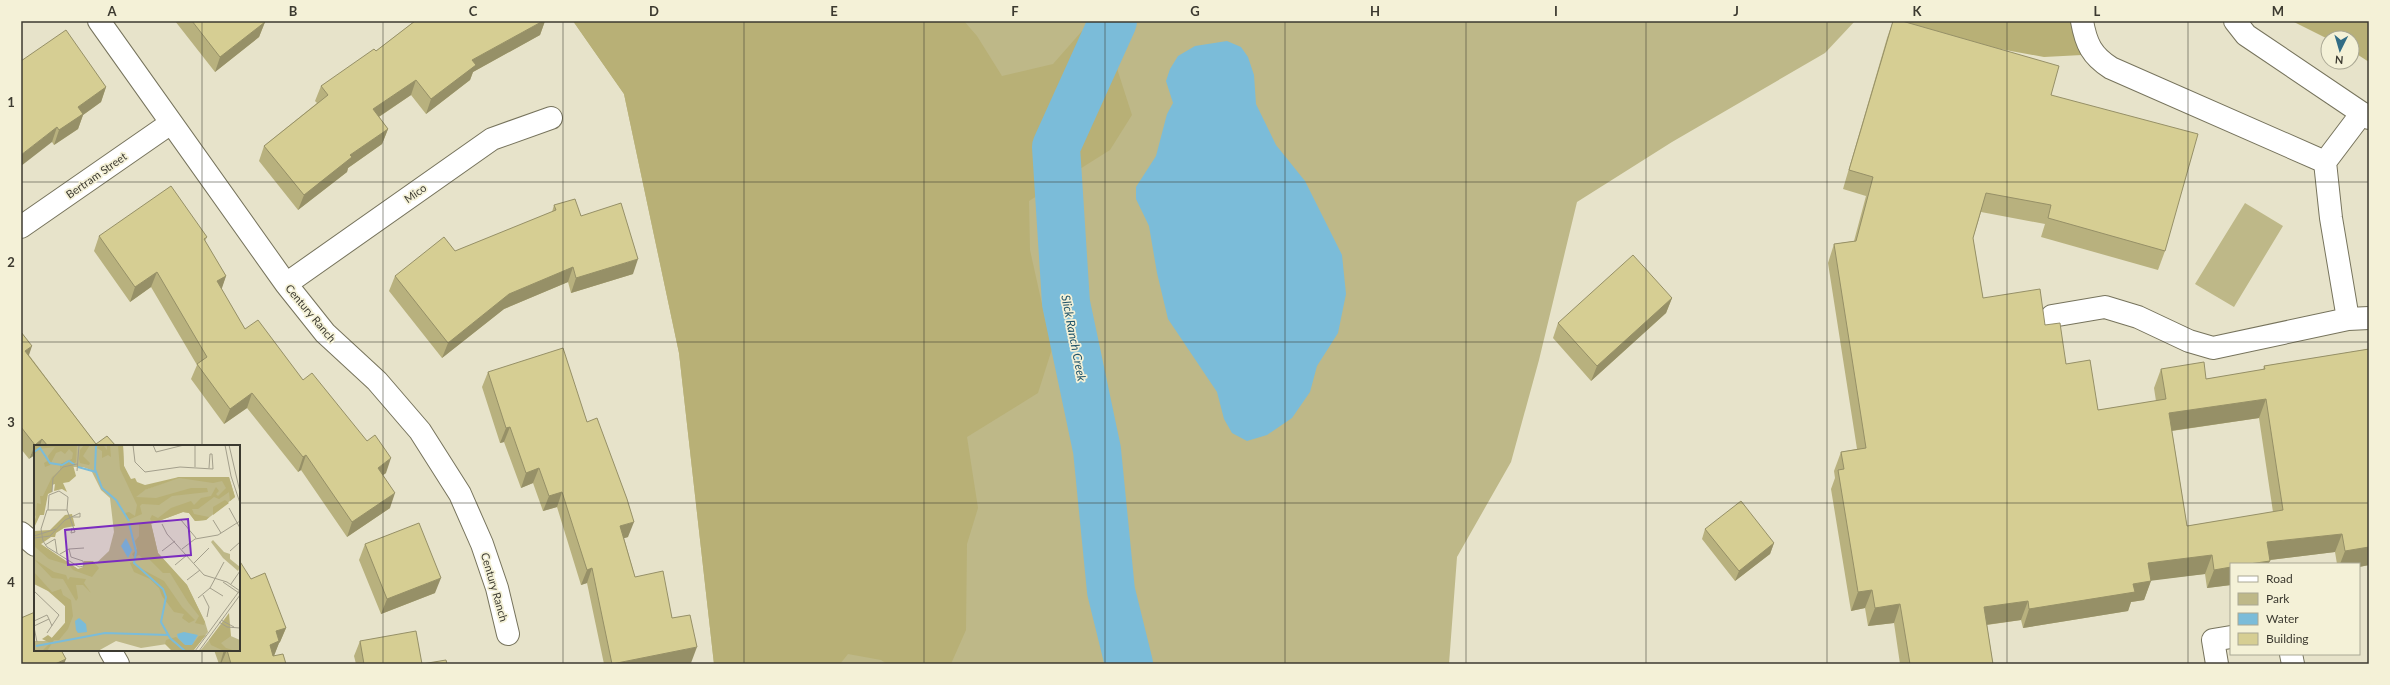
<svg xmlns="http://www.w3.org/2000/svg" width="2390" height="685" font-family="Lato,sans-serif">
<rect width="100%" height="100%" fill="#e7e3ca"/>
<path fill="#beb888" d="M573 21H1855L1825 53 1672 142 1577 202 1539 360 1511 462 1457 557 1449 664H714L679 353 624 94Z
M2245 203 2283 226 2234 307 2195 284Z"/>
<path fill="#b8b076" d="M573 21H964L977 36 1002 76 1053 64 1082 31 1113 56 1132 115 1110 150 1029 201 1030 250 1052 349 1038 393 967 437 978 508 967 544 966 630 951 664H887L881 660 848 654 840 664H714L679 353 624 94Z
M1897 21H2077L2082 55 2044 57 1902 31Z
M2292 21H2369V62L2352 51V38L2328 39Z"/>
<path fill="#7bbcd9" d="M1227 41 1241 47 1248 57 1254 75 1256 104 1276 145 1305 181 1342 255 1346 294 1338 333 1317 366 1310 392 1292 418 1267 435 1247 441 1232 433 1224 419 1217 392 1168 319 1157 273 1149 226 1136 199V187L1156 156 1167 114 1173 103 1166 81 1170 69 1178 56 1195 46Z"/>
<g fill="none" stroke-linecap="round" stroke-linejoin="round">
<path stroke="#7bbcd9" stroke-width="48" d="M1113 21 1056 147 1066 303 1097 450 1111 591 1129 664"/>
<g stroke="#76735c" stroke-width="24">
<path id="minor" d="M99 21 286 284 325 333 377 381 420 431 460 494 482 544 497 588 508 634
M2082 21C2086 44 2092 56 2111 68L2325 162 2331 218 2348 319 2369 318
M2235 21 2246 35 2369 118
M2325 162 2362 113
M21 227 171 123
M286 284 492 139 551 118
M2052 316 2105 307 2138 317 2189 341 2213 348 2348 319
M21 533 35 545
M110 650 118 664
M2291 654 2293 664
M2217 664 2213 640 2231 637"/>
</g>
<use href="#minor" stroke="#fff" stroke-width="22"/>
</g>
<path fill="#b8b17e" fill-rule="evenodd" d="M175 21H264L265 22 259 37 215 72Z
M415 21H545L540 35 473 72 470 80 426 114 411 95 379 117 388 129 382 144 348 168 347 172 298 210 259 161 264 146 317 103 315 101 321 86 376 51Z
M1893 21 2051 95 2165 251 2158 270 2041 237 2045 224 1981 212 1973 238 1983 298 2045 325 2066 364 2098 410 2156 401 2154 388 2161 369 2206 379 2263 370 2264 366 2369 349V565L2359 567V564H2337L2335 552 2270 560 2268 564H2231V585L2207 588 2205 574 2151 580 2144 600 2131 602 2128 611 2023 628 2021 620 1987 625 1993 664H1900L1894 623 1868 626 1865 608 1851 611 1831 489 1835 478 1834 471 1841 452 1857 449 1828 263 1834 244 1854 241 1866 196 1843 189 1887 38ZM2259 418 2273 512 2187 526 2172 431Z
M21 61 106 87 101 102 83 115 78 129 54 145 52 142Z
M554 205 581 216 633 274 571 293 568 282 504 309 442 358 389 291 395 276 552 212Z
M99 236 207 237 205 241 226 276 221 289 245 329 303 380 386 473 383 475 390 508 347 537 301 470 298 472 247 408 224 424 191 379 197 365 151 287 130 302 94 251Z
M1672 298 1666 313 1591 381 1553 338 1558 323Z
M21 332 29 355 96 444 116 446H35L29 459 21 449Z
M488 372 587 422 628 537 624 538 635 577 672 618 691 663 684 664H604L587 583 581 585 557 507 543 511 533 483 521 488 504 442 500 443 482 387Z
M1705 529 1774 543 1770 554 1735 581 1702 539Z
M365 544 435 593 381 614 359 560Z
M251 579 286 628 280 642 279 643 274 655 286 664H219L214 650H239Z
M360 641 422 664H447H356L354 656Z"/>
<path fill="#969067" d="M543 21H545L540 35 473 72 470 80 426 114 431 99 472 60Z
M265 22 259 37 215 72 220 57Z
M416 80 411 95 368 124 373 109Z
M106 87 101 102 83 115 78 129 54 145 59 130 78 107Z
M57 127 52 142 21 166V155Z
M388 129 382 144 348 168 347 172 298 210 304 195 350 155Z
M638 259 633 274 571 293 576 278Z
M573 267 568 282 504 309 442 358 448 343 509 294Z
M157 272 151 287 130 302 135 287Z
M226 276 221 291 217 281Z
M1672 298 1666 313 1591 381 1597 366Z
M32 346 27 361 25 351Z
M252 393 247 408 224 424 230 409Z
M2266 399 2259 418 2163 432 2169 413Z
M510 427 504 442 500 443 506 428Z
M42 439 40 446H35V455L29 459 35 445Z
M306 455 301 470 298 472 303 457Z
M391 458 386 473 372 483 378 468Z
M539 468 533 483 521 488 526 473Z
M562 492 557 507 543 511 549 496Z
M395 493 390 508 347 537 352 522Z
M634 522 628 537 615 541 620 526Z
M2342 534 2335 552 2261 561 2267 542Z
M1774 543 1770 554 1735 581 1739 571Z
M2369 547V565L2359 567V564H2340L2345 551Z
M2212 555 2205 574 2141 582 2148 563Z
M2270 561 2268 564H2249Z
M2231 567V585L2207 588 2214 570Z
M592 568 587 583 581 585 587 570Z
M441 578 435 593 381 614 387 599Z
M2151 581 2144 600 2131 602 2128 611 2023 628 2029 609 2133 584Z
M1872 590 1865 608 1851 611 1858 592Z
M2028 601 2021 620 1977 626 1984 607Z
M1900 604 1894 623 1868 626 1875 608Z
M286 628 280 642 279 643 274 656 264 660 270 645 276 631Z
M697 647 691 663 684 664H612Z
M224 650H227L221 664H220Z
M66 659 64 664H55Z"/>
<path fill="#d6ce93" stroke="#969067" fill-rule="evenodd" d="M192 21H264L265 22 220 57Z
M415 21H543L472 60 476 65 431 99 416 80 373 109 388 129 350 155 352 157 304 195 264 146 328 95 321 86 374 49 376 51Z
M1893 21H1902L2059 66 2051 95 2198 134 2165 251 2048 218 2051 205 1986 193 1973 238 1983 298 2040 289 2045 325 2060 323 2066 364 2090 360 2098 410 2166 399 2161 369 2204 362 2206 379 2265 369 2264 366 2369 349V547L2345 551 2342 534 2267 542 2270 561 2249 564H2231V567L2214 570 2212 555 2148 563 2151 581 2133 584 2135 592 2029 609 2028 601 1984 607 1993 664H1910L1900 604 1875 608 1872 590 1858 592 1838 470 1844 469 1841 452 1866 448 1834 244 1856 241 1873 177 1849 170ZM2266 399 2283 510 2187 526 2169 413Z
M66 30 106 87 78 107 83 114 59 130 57 127 21 155V61Z
M171 186 207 237 204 239 226 276 217 281 245 329 258 320 303 380 312 373 367 441 375 435 391 458 378 468 395 493 352 522 306 455 303 457 252 393 230 409 197 364 207 357 157 272 135 287 99 236Z
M575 199 581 216 621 203 638 259 576 278 573 267 509 294 448 343 395 276 444 237 455 251 556 210 554 205Z
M1633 255 1672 298 1597 366 1558 323Z
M21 332 32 346 25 351 96 444 107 436 116 446H48L42 439 35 445 21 427Z
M563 348 587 422 597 418 627 499 634 522 620 526 635 577 663 571 672 618 690 615 697 647 612 664 592 568 587 570 562 492 549 496 539 468 526 473 510 427 506 428 488 372Z
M1741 501 1774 543 1739 571 1705 529Z
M419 523 441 578 387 599 365 544Z
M239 560 251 579 265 573 286 628 276 631 279 641 270 645 273 656 283 654 286 664H231L227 650H239Z
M35 612V650H61L66 659 55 664H21V618Z
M416 631 422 664 446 660 447 664H364L360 641Z"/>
<path fill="none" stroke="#3c3a30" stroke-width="1" stroke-opacity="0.55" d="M202 21V446M383 21V664M563 21V664M744 21V664M924 21V664M1105 21V664M1285 21V664M1466 21V664M1646 21V664M1827 21V664M2007 21V664M2188 21V664M21 182H2369M21 342H2369M21 503H35M239 503H2369M202 650V664"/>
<g text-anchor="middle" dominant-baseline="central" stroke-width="3.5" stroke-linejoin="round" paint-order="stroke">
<g font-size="11" fill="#3c3a30" stroke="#f4f1d7">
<text transform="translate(96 175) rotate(-35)">Bertram Street</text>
<text transform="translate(415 193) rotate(-35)">Mico</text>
<text transform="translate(311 313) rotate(50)">Century Ranch</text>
<text transform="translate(495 587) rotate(74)">Century Ranch</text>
</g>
<g font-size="12" font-style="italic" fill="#205469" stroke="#f4f1d7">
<text transform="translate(1074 338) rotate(79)">Slick Ranch Creek</text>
</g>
</g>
<g transform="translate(34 445)">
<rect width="206" height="206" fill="#e7e3ca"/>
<path d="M0 0H89L90 21 102 48 145 32H195L201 52 172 75 161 76 155 68 149 67 117 79 124 108 153 140 171 177 174 187 159 206H138L133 199 107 203 82 196 64 206H0V196H15L38 170 24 152 0 137V96L47 126 56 124 75 106 80 87 76 53 67 45 57 25 49 22H33L22 31 0 74ZM179 95 190 107 196 109V114L206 122 204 126 189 113 177 97ZM183 185 206 195V206H166Z" fill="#beb888"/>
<path d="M0 0H43L42 17 39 20 42 31 35 37 29 38 33 47 28 44 20 46 21 39 18 40V47L14 49 10 70H6L0 83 3 58 7 59 6 51H9L18 32 26 25V19L38 14 39 8 35 4 31 9 27 6 22 8 16 20 11 22 10 18 15 15 14 11 21 2 5 4 0 10ZM50 0H56L49 11 56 18 55 20 46 18 45 14 46 5ZM73 0H76L77 12 74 10 68 13V6L63 3 64 1H70L73 5ZM84 0H89L90 21 97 34 101 33 103 37 111 40 145 32H195L201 52 196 56 195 47 185 54 180 52 164 64H158L160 69 175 72 172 75 161 76 155 68 149 67 119 78 116 74 118 70 124 73 137 63 157 56 160 60 167 53 177 51 182 42 185 46 182 49 184 51 192 43 188 36 179 38 145 33 111 45 102 52 122 53 157 43H173L174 47 138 51 125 60 108 59 106 61 108 69 94 75 91 68 95 67 101 71 103 60 86 24ZM191 55 195 58 179 70V62ZM38 69 41 81 30 83 22 88 21 92H17L7 99 44 124 49 122 50 116H59L65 123 58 132 39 125 35 120 15 114 0 101V86L16 85 31 70ZM113 78H117L124 108 153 140 171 177 170 180 161 178 165 171 154 157 136 128H129L115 114 110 115 105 110 100 112 98 109 103 104 101 96 105 91V79ZM0 114 20 127 32 130 34 135 36 132 52 134 50 138 57 148 49 140H42L44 153 42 156 29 134 18 133ZM99 117 104 122 130 136 148 162 161 175 155 178 148 173 150 169 140 167 128 151 125 143 116 134 100 127 96 118ZM0 127 18 147 27 144 29 150 37 155 39 171 34 184 25 195H20L13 206H8L16 198 8 194 14 190 18 193 31 178V161L14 146 0 139ZM195 168 197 191 187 198 192 203 202 206H190L177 200 175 195ZM172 190 159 206H138L131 199 132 195 142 192 150 199H159L165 191Z" fill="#b8b076"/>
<path d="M92 93 98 105 94 113 87 101ZM45 173 52 179 53 187 44 188 42 185 41 176ZM150 187 164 190 158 200H151L144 193 143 189Z" fill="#7bbcd9"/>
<path fill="none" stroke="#7bbcd9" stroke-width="2" d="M62 0 61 24 68 43 82 55 95 76M0 7 6 3 16 18 28 20 35 16 41 20M44 22 62 27M95 78 102 107 100 118 129 144 132 152 127 177 136 193 151 206M2 201 71 188 134 190"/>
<path fill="none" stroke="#a39f8c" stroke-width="1" d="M99 0 101 17 111 27 146 22 179 24 178 9H176L175 23M119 0 122 7 150 0M191 0 197 31 206 58M195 0 206 47M161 22V0M43 26 45 0M18 47 19 33 29 22 43 19M195 63 206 83M14 65 15 50 25 46 34 52 33 65M147 75 162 93M179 75 187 88M128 79 133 89 170 130 193 137 206 146M0 91 22 84M0 93 16 91 31 75 46 68V72H39M11 100 21 94 23 108M35 104 50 103M148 104 161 94 184 90 206 76M128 106 141 96M196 106 206 97M26 109 35 104 37 112 49 116 50 121 45 122 13 102 9 96 7 84 13 65H33L41 87 37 88 38 83M160 118 175 103M141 120 153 110M153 135 166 125M189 137 205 148M197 139 206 126M176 143 189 151M0 146 25 170 13 188M169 150 175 162 173 172M164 153 176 143 190 117M187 175 200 182M0 176 13 170 15 174M185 177 193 182 206 183M0 181 15 174 18 181M0 182 3 197M161 206 206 145M165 206 206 150"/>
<path fill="#7b2cbf" fill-opacity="0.15" stroke="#7b2cbf" stroke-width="2" d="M154 74 157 110 34 120 31 85Z"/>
<rect width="206" height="206" fill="none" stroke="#3c3a30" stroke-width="2"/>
</g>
<rect width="2390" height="685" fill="none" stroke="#f4f1d7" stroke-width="44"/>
<rect x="2230" y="563" width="130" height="92" fill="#f4f1d7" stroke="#aaa894"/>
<rect x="2238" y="576" width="20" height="6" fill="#ffffff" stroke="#aaa894"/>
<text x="2266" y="583" font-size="12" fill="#3c3a30">Road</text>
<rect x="2238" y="593" width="20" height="12" fill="#beb888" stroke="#aaa894"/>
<text x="2266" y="603" font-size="12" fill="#3c3a30">Park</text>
<rect x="2238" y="613" width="20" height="12" fill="#7bbcd9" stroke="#aaa894"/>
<text x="2266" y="623" font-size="12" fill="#3c3a30">Water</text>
<rect x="2238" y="633" width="20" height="12" fill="#d6ce93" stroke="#aaa894"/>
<text x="2266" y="643" font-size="12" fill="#3c3a30">Building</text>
<g transform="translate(2340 50) rotate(185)"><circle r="19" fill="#f4f1d7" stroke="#aaa894"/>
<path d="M0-3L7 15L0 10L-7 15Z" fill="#326d85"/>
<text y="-6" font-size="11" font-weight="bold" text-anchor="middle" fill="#3c3a30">N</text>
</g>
<rect x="22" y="22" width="2346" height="641" fill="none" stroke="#3c3a30" stroke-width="1.5"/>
<g font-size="13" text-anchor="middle" font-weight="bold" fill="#3c3a30">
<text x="112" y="16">A</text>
<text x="293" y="16">B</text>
<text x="473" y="16">C</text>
<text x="654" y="16">D</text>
<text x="834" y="16">E</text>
<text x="1015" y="16">F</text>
<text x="1195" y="16">G</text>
<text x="1375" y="16">H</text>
<text x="1556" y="16">I</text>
<text x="1736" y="16">J</text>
<text x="1917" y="16">K</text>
<text x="2097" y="16">L</text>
<text x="2278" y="16">M</text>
<text x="11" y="107">1</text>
<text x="11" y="267">2</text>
<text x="11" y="427">3</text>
<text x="11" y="587">4</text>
</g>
</svg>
